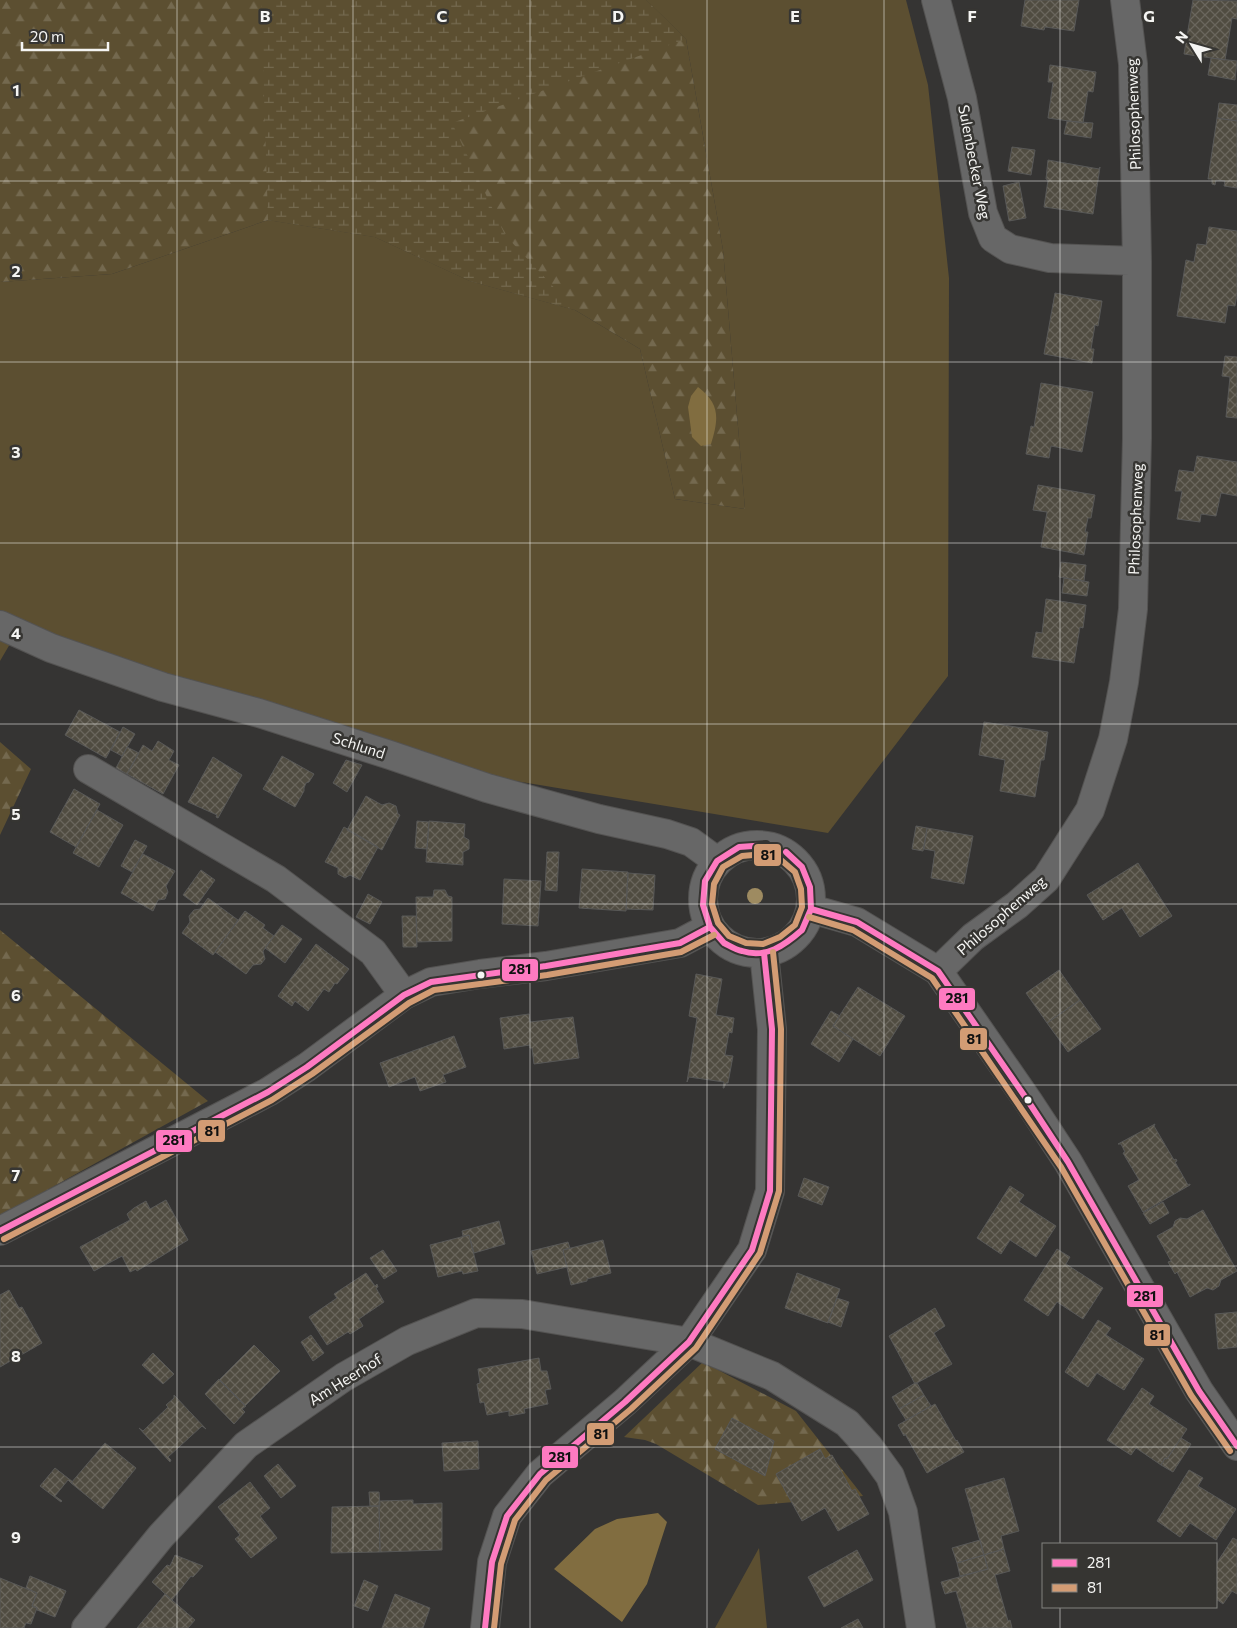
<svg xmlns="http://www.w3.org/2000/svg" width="1237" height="1628" font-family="Commissioner,sans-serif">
<defs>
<pattern id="forest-firs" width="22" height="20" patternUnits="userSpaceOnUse" patternTransform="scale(1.25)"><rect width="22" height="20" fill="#5c4f31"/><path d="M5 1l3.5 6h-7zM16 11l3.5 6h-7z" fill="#74694f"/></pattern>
<pattern id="wetland-marsh" width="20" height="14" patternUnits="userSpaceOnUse" patternTransform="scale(1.25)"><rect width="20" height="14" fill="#5c4f31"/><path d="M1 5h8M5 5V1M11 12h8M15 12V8" fill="none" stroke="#74694f"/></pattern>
<pattern id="building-cross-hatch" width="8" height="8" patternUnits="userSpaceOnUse" patternTransform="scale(1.25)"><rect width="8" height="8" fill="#504c41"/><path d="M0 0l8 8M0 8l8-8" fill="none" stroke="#6a665d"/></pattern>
</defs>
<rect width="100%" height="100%" fill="#353433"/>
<path fill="#5c4f31" d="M646 0H906L928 85 949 278 948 676 828 833 504 779 215 687 17 632 0 661V282L112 274 268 220 375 237 470 281 575 310 640 349 675 499 745 509 723 250 686 39Z
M759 1548 767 1628H715Z"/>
<path fill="url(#forest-firs)" d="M0 0H646L686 39 723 250 745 509 675 499 640 349 575 310 470 281 375 237 268 220 112 274 0 282Z
M0 742 31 769 0 835Z
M0 930 208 1101 0 1216Z
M703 1362 796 1411 863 1496 758 1505 656 1444 645 1440 624 1437Z"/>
<path fill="url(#wetland-marsh)" d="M261 0H646L686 39 452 123 505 235 575 310 470 281 375 237 268 220Z"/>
<path fill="#816d40" d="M698 387C720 404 719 418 711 444L701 446 692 437 688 407 691 396Z
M658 1513 667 1522 647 1584 622 1622 554 1569 595 1529 617 1519Z"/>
<path fill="url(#building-cross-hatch)" stroke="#585857" d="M1025 0H1079L1074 31 1045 27 1044 30 1021 26Z
M1193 0 1237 1V19L1232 18 1225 60 1184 54Z
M1211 58 1237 61 1235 80 1208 75Z
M1050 65 1096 72 1093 92 1088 91 1083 123 1048 118 1053 82H1048Z
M1219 103 1237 105V121L1217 118Z
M1217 118 1237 121V188L1224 186 1225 181 1216 180 1215 185 1212 184V179H1208Z
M1067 121 1093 123 1091 138 1064 134Z
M1012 147 1035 150 1031 175 1008 171Z
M1048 160 1099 169 1100 167 1093 214 1044 207 1048 180 1046 179Z
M1019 182 1026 218 1009 221 1003 186Z
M1209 227 1237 231V294L1235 306 1228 305 1225 323 1177 316 1186 260 1194 262 1197 244 1206 245Z
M1055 293 1102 301 1098 326 1095 325 1091 349H1094L1092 363 1044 354Z
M1225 356 1237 357V418L1226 417 1230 377 1222 376Z
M1041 383 1093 392 1082 452 1051 446 1049 458 1026 454 1031 426 1034 427Z
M1197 456 1237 462V496L1221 493 1216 516 1201 514 1200 522 1177 519 1182 491H1175L1179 470 1194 472Z
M1038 485 1095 495 1091 518H1088L1085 532H1088L1084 555 1041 547 1047 512 1033 510Z
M1061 562 1086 565 1084 581 1059 577Z
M1064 578 1089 582 1087 596 1062 593Z
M1046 599 1086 605 1083 628 1080 627 1074 663 1032 657 1036 632 1042 633Z
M79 710 120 732 106 758 65 735Z
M984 722 1048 732 1044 760H1041L1035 797 1000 791 1005 760 979 755Z
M123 727 135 734 122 756 111 750Z
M158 741 174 751 169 760 179 765 163 794 127 774 143 745 152 751Z
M127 747 139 753 127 774 116 768Z
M282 756 314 774 309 782 306 783 304 788V791L295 807 263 789Z
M213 757 242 775 218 818 216 817 217 815 188 802Z
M346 760 362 765 347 792 333 783Z
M74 789 100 804 76 847 50 832Z
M366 796 382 805 389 803 396 806 398 814 400 815 382 850 347 830Z
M97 810 123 825 99 867 73 853Z
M417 821 429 822 427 849 415 848Z
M429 821 465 824 464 837 469 840V849L463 852V865L426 862Z
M916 826 927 828 923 851 912 849Z
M344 827 378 847 360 880 350 875 345 878 338 874V868L325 862Z
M927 828 973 836 964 884 931 878 935 851 924 849Z
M135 840 147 846 132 872 121 866Z
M547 852H559L557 891 545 890Z
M143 854 175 871 166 886 168 892 165 899 158 900 153 911 121 893Z
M1138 863 1172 916 1140 937 1122 908 1103 920 1087 895Z
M582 869 628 872 626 911 579 908Z
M201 870 215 880 197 905 183 895Z
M628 873 655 875 653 910 626 909Z
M504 879 541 881 538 926 502 924Z
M434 890H445L448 896 452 897V941L417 942 416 897H433Z
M368 894 382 902 370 924 356 917Z
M208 898 238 920 213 955 182 933 190 922 189 916 194 910 200 909Z
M245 911 265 925 263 928 274 936 263 951 265 959 261 964 253 965 246 974 215 952Z
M402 916H416L417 947H403Z
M282 925 302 939 285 963 265 948Z
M316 944 349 969 337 984 335 983 329 992 324 989 308 1011 295 1001 292 1006 278 996Z
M1059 970 1080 1000 1047 1023 1026 993Z
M696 974 722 979 716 1015 734 1018 732 1033 729 1032 725 1055 733 1056 728 1083H726L724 1088H723L724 1082 689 1077 687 1082 697 1018 689 1016Z
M858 987 905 1016 880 1056 833 1026Z
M1080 1000 1101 1029 1068 1052 1047 1023Z
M831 1011 840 1016 833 1026 853 1039 839 1062 811 1044Z
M529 1014 530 1022 573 1017 579 1058 534 1064 532 1048H530V1045L504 1049 500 1018Z
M454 1036 466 1067 443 1075 446 1082 420 1091 415 1077 389 1087 380 1063Z
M1155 1124 1154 1126 1174 1160 1176 1159 1177 1161 1175 1162 1188 1185 1190 1184V1185L1143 1212 1128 1186 1139 1180 1123 1153 1125 1152 1121 1144H1118Z
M804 1178 829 1187 822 1205 798 1196Z
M1010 1186 1024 1195 1019 1202 1056 1226 1036 1257 1010 1240 1001 1254 977 1238Z
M166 1200 188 1240 137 1271 136 1269 130 1272 122 1256 94 1271 80 1247 130 1220 127 1214 134 1208 146 1201 150 1209Z
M1163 1202 1169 1213 1150 1224 1143 1213Z
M1203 1210 1237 1271 1221 1280 1219 1286 1213 1290 1207 1288 1190 1297 1177 1272 1175 1274 1168 1262 1171 1261 1157 1236 1173 1227 1175 1221 1180 1218 1187 1219Z
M499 1221 505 1244 474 1253 469 1235 463 1236 462 1231Z
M469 1235 478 1271 463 1274 462 1271 438 1277 430 1245Z
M603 1240 611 1273 587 1279V1281L571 1285 563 1250Z
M568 1242 570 1248 563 1250 567 1267 537 1274 531 1251Z
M1057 1249 1070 1257 1066 1264 1103 1288 1083 1319 1057 1302 1048 1316 1024 1300Z
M383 1250 397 1271 384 1279 370 1258Z
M366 1273 375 1286 377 1284 378 1287 376 1288 384 1302 359 1319 363 1326 350 1334 348 1332 327 1345 309 1317 337 1298 334 1294Z
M797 1273 840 1289 828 1323 785 1308Z
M9 1290 19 1308 22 1307 42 1343 0 1367V1295Z
M837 1298 849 1302 841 1327 828 1322Z
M935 1308 945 1326 934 1333 952 1364 915 1384 889 1336Z
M1237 1312V1347L1218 1349 1215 1314Z
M1098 1320 1111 1328 1106 1335 1144 1359 1124 1390 1097 1373 1088 1387 1065 1372Z
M311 1335 324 1353 313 1361 301 1342Z
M254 1345 280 1371 245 1406 219 1380Z
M153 1353 174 1374 163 1384 142 1365Z
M539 1358 541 1371H547L551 1389 545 1390 548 1404 524 1409 525 1413 509 1416V1411L487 1415 484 1402 480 1403 477 1384 480 1383 478 1369Z
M219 1379 246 1406 242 1409 245 1412 234 1424 205 1394Z
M915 1383H917L924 1395 899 1409 892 1397Z
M1142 1388 1154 1396 1149 1404 1187 1429 1167 1459 1165 1458 1161 1465 1136 1448 1131 1455 1107 1440Z
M174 1395 206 1429 202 1426 168 1457 171 1460 170 1462 139 1428 143 1431 168 1407 166 1405 174 1398Z
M924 1395 931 1406 906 1420 899 1409Z
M935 1404 956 1441 957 1440 964 1452 927 1473 905 1434 904 1436 898 1425Z
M732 1418 774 1441 765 1476 715 1449Z
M1181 1438 1191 1444 1173 1472 1161 1465 1165 1458 1167 1459Z
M478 1441 479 1469 444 1471 442 1443Z
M105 1443 136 1468 103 1509 71 1483Z
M820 1449 825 1459 832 1455 852 1491 855 1489 869 1514 838 1531 825 1508 802 1521 776 1474Z
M278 1464 296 1486 281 1498 264 1476Z
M55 1468 73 1482 71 1483 68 1480 55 1496 62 1501 61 1502 40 1486Z
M1189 1470 1203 1478 1198 1486 1236 1509 1216 1540 1190 1523 1180 1537 1157 1521Z
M1004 1478 1019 1531 1001 1536 1004 1549 984 1555 965 1489Z
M250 1482 270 1508 260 1516 277 1538 251 1558 235 1539 240 1535 218 1507Z
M369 1492H379L380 1506H370Z
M413 1500V1504L442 1503V1550L380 1552 379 1501Z
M379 1506 380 1552 331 1553 332 1507Z
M1233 1538 1237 1540V1594L1232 1591 1223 1604 1216 1599V1564Z
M980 1540 984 1555 957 1563 952 1548Z
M1004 1549 1010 1571 995 1575 1008 1621 1010 1620 1012 1628H967L956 1591 945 1594 941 1582 988 1569 984 1555Z
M857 1550 873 1580 824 1607 808 1577Z
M175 1555 203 1566 193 1577 191 1576 172 1600 152 1582 167 1565 170 1566Z
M984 1555 988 1569 960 1576 957 1563Z
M30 1576 66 1591 55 1617 37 1610V1608L32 1606 37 1593 26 1588Z
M0 1578 37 1593 32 1606 37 1608 31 1624 26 1623 24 1628H0Z
M364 1580 378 1586 368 1611 354 1606Z
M165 1594 195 1620 188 1628H137Z
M395 1594 430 1608 423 1628H382Z
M858 1619 863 1628H841Z"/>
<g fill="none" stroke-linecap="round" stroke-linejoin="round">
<g stroke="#545352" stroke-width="30">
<path id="minor" d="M936 0 962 98 983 213 993 238 1010 249 1050 258 1137 261
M0 625 51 648 163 687 259 713 390 755 487 788 599 819 667 834 691 842 717 861
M88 769 276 879 373 952 404 995
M703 899a54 54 0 1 1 108 0a54 54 0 1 1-108 0Z
M811 909 857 922 938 971 1028 1101 1068 1162 1199 1391 1237 1446
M938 971 973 937 1017 905 1046 879 1090 810 1113 739 1124 682 1133 609 1137 438V261L1133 64 1125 0
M0 1231 268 1092 307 1067 404 995 431 982 480 974 546 966 680 943 710 927
M86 1628 161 1536 246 1445 344 1377 407 1341 476 1313 522 1314 689 1342 772 1376 847 1423 869 1447 890 1476 903 1512 921 1628
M485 1628 492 1562 507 1516 540 1474 625 1402 689 1342 752 1250 770 1191 772 1029 764 953"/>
</g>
<use href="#minor" stroke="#676767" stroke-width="28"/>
<g stroke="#363532" stroke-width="10">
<path id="bus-1" d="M786 852 802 867 810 887 811 909 802 930
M811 909 857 922 938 971 1028 1101 1068 1162 1199 1391 1237 1446
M724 943C730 946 736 950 742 951 766 959 785 945 802 930
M724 943 710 927 703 905 705 881 717 861 739 847 766 845
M0 1231 268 1092 307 1067 404 995 431 982 546 966 680 943 710 927
M485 1628 492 1562 507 1516 540 1474 625 1402 689 1342 752 1250 770 1191 772 1029 764 953"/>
</g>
<g stroke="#363532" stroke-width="10">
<path id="bus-2" d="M809 917 853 930 932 978 1061 1167 1191 1395 1230 1451
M746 943 729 936 718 923 712 904 714 884 723 867 742 856 765 854 781 860 795 872 801 889 802 907 795 925 780 937 763 944 746 943
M4 1239 272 1100 312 1074 409 1003 434 990 547 975 681 952 714 935
M494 1628 501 1564 515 1520 546 1480 631 1409 696 1348 760 1253 779 1191 781 1029 773 952"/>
</g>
<use href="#bus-1" stroke="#fe7ac1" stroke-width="6"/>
<use href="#bus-2" stroke="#d39c74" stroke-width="6"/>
</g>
<circle fill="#9e8b61" cx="755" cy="896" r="8"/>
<path fill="none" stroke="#f5f5f3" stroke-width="1" stroke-opacity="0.55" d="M177 0V1628M353 0V1628M530 0V1628M707 0V1628M884 0V1628M1060 0V1544M0 181H1237M0 362H1237M0 543H1237M0 724H1237M0 904H1237M0 1085H1237M0 1266H1237M0 1447H1237M1060 1607V1628"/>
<g fill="#f5f5f3" stroke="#363532" stroke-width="2">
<circle cx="481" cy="975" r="4.5"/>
<circle cx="1028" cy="1100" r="4.5"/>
</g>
<g text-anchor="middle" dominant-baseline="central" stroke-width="5" stroke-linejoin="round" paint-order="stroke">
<g font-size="15" fill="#f5f5f3" stroke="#363532">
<text transform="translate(1133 114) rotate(-92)">Philosophenweg</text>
<text transform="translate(975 162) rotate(79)">Sulenbecker Weg</text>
<text transform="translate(1135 519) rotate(-88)">Philosophenweg</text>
<text transform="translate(359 745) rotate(18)">Schlund</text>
<text transform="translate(1001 915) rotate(-41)">Philosophenweg</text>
<text transform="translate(345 1379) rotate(-32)">Am Heerhof</text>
</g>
</g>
<g font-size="16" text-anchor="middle" font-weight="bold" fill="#f5f5f3" stroke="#363532" stroke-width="5" stroke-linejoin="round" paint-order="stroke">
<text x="265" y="22">B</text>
<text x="442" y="22">C</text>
<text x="618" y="22">D</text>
<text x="795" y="22">E</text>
<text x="972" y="22">F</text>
<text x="1149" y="22">G</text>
<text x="16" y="96">1</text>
<text x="16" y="277">2</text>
<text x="16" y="458">3</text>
<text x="16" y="639">4</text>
<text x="16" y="820">5</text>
<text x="16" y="1001">6</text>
<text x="16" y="1181">7</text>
<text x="16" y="1362">8</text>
<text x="16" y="1543">9</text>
</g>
<g stroke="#363532" stroke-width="2">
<rect x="753" y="843" width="29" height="24" rx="5" fill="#d39c74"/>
<rect x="501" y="958" width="38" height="24" rx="5" fill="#fe7ac1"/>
<rect x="938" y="987" width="38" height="24" rx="5" fill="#fe7ac1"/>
<rect x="959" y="1027" width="29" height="24" rx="5" fill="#d39c74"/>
<rect x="197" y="1119" width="29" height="24" rx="5" fill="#d39c74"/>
<rect x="155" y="1129" width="38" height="24" rx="5" fill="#fe7ac1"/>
<rect x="1126" y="1284" width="38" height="24" rx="5" fill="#fe7ac1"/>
<rect x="1143" y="1323" width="28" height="24" rx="5" fill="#d39c74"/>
<rect x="586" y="1422" width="29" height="24" rx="5" fill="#d39c74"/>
<rect x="541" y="1445" width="38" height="24" rx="5" fill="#fe7ac1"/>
</g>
<g font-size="14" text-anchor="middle" font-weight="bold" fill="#111">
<text x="768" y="860">81</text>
<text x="520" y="974">281</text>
<text x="957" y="1003">281</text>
<text x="974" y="1044">81</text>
<text x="212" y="1136">81</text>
<text x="174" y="1145">281</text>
<text x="1145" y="1301">281</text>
<text x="1157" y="1340">81</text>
<text x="601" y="1439">81</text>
<text x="560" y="1462">281</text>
</g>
<rect x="1042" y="1543" width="175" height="65" fill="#363532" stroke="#82827f"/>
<rect x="1052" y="1559" width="25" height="8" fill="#fe7ac1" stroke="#82827f"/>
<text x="1087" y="1568" font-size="15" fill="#f5f5f3">281</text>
<rect x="1052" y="1584" width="25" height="8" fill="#d39c74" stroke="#82827f"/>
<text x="1087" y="1593" font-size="15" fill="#f5f5f3">81</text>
<g transform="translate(1192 45) rotate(307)" stroke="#363532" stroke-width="4" paint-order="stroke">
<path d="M0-4L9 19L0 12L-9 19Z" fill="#f5f5f3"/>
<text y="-8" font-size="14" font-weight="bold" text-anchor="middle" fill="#f5f5f3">N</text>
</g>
<path d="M22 42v8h86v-8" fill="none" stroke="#f5f5f3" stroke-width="2.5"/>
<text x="30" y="42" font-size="15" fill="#f5f5f3" stroke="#363532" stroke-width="4" paint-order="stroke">20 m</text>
</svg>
